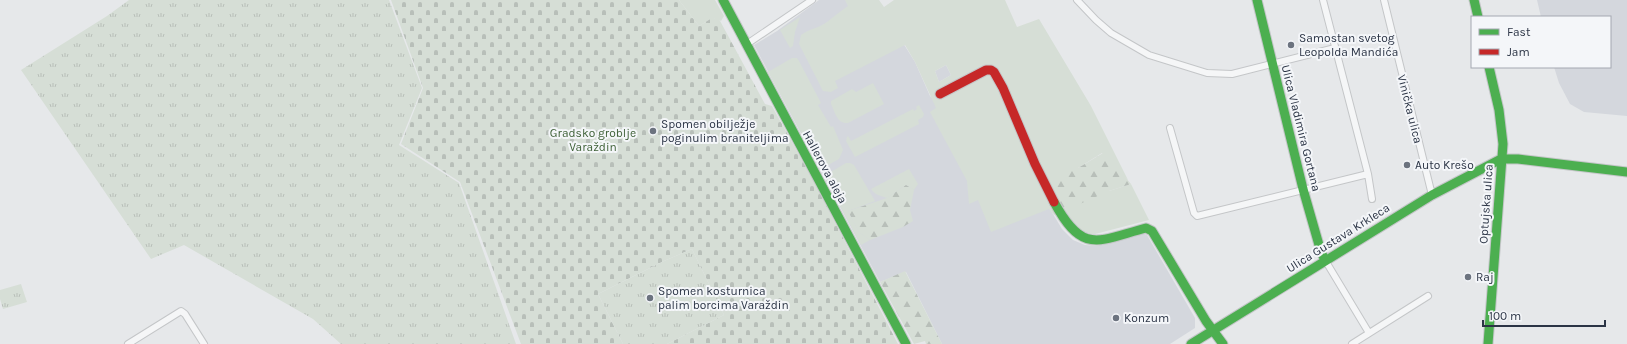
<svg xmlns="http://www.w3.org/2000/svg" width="1627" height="344" font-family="Karla,sans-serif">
<defs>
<pattern id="forest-firs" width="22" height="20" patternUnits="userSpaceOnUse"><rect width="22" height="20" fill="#d6ded6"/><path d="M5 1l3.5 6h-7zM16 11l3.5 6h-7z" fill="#b8bfb9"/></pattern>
<pattern id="cemetery-stones" width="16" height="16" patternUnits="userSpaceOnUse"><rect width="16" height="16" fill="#d6ded6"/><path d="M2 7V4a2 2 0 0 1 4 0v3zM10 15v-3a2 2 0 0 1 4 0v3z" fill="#b8bfb9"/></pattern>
<pattern id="park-tufts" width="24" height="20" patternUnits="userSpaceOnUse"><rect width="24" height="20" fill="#d6ded6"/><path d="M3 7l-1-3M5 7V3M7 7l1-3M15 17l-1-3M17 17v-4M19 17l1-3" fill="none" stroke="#b8bfb9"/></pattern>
</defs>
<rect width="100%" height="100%" fill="#e6e8ea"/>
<path fill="#d4d7dd" d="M819 0H876L915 62 930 96 1050 209 1062 229 1073 240 1085 245 1096 246 1143 233 1147 235 1195 318V328L1170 344H942L906 272 880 282 754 45 777 31Z
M1537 0H1627V116L1584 112 1570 104 1559 83 1554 67H1610V17H1541Z
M946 65 951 75 939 82 935 71Z"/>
<path fill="#d6ded6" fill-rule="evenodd" d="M679 0H715L724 16 721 21C713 15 706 22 699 26Z
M845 0H879L884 7 894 0H1005L1017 27 1039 19 1091 106 1128 180C1119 173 1112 161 1102 153L1078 168 1109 191 1131 184 1149 220 1095 234C1078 235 1073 224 1064 212L1054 215 1049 209 991 232 978 200 969 204 967 181 930 112 936 108 915 62 905 45 835 81 838 88 831 92 823 91 799 44 801 35C809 29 819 28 827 22 834 17 840 11 848 6ZM946 65 951 75 939 82 935 71Z
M800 17 795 32 793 46 790 48 780 30Z
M792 58H797L799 61 821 103 818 105 831 127 833 126 843 150 839 159 821 169 768 72Z
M873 83 884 104 848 123C837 124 835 112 831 104V101L852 89 856 92Z
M919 105 924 114 923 117 918 120 919 124 855 157 846 141 847 137 848 136 851 141 913 109 914 111 917 109 916 107Z
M846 163H850L854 165 875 201 848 211 859 232 870 240 861 245 824 176Z
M909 169 918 184 914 190 906 185 887 198C881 196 875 195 871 189Z"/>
<path fill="url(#forest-firs)" d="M1103 153 1112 161 1131 184 1109 191 1064 211C1058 203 1051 191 1054 180 1055 177 1058 172 1060 169L1078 168Z
M906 185 914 190 910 210 913 221 903 227 870 240 859 232 848 211 887 198Z
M905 271 942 344H926L925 341 914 344 880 282Z"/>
<path fill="url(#cemetery-stones)" d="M391 0H679L699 26 712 18 719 19 765 104 772 106 814 182 898 344H667L724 315 692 249 664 261 598 294 623 344H521L460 182 401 144 423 88Z"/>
<path fill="url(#park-tufts)" d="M129 0H389L422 88 399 145 459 183 516 344H341L313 319 184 245 151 259 21 70 107 16Z
M692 249 724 315 667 344H623L598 294 664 261Z
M21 284 27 302 3 309 0 299V290Z"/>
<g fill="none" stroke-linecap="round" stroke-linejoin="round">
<g stroke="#c4c6c8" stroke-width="8">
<path id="street" d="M1077 0 1096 20 1111 33 1149 55 1207 73 1232 74 1335 48
M1323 0 1368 174 1372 199
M1384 0 1432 195
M747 44 812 0
M1170 128 1194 213 1197 216 1368 174
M1325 260 1369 333
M128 344 181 311 185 314 204 344
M1352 344 1428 296"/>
</g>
<g stroke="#c4c6c8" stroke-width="11">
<path id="fast" d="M723 0 906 344
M1257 0 1303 189 1321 252 1325 260
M1474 0 1478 17
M1054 202C1083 255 1097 241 1146 228L1152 231 1206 321 1223 344
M1191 344 1432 195 1501 159H1518L1627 172
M1488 344 1503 144 1499 110 1489 67"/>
</g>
<g stroke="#c4c6c8" stroke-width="11">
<path id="jam" d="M940 94 986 70H991L994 72 1003 88 1035 164 1054 202"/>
</g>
<use href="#street" stroke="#f5f6f7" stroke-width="6"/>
<use href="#fast" stroke="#4caf50" stroke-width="9"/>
<use href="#jam" stroke="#c62828" stroke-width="9"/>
</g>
<g fill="#6c737f" stroke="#f4f6f9" stroke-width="1.5">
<circle cx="1291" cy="45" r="4"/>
<circle cx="653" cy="131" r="4"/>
<circle cx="1407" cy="165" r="4"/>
<circle cx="1468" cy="277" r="4"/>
<circle cx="650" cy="298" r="4"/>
<circle cx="1116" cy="318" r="4"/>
</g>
<g text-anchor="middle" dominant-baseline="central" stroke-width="4" stroke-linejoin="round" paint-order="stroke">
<g font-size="12" fill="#2b3445" stroke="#f4f6f9" text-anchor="start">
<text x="1299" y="38">Samostan svetog<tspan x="1299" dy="14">Leopolda Mandića</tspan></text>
<text x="661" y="124">Spomen obilježje<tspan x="661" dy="14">poginulim braniteljima</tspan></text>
<text x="1415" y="165">Auto Krešo</text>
<text x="1476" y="277">Raj</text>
<text x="658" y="291">Spomen kosturnica<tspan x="658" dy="14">palim borcima Varaždin</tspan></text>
<text x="1124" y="318">Konzum</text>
</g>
<g font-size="12" fill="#2b3445" stroke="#f4f6f9">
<text transform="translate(1410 109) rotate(76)">Vinička ulica</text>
<text transform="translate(1301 128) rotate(76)">Ulica Vladimira Gortana</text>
<text transform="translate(825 167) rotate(62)">Hallerova aleja</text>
<text transform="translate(1486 204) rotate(-86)">Optujska ulica</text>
<text transform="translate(1338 238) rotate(-32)">Ulica Gustava Krkleca</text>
</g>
<g font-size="12" fill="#3f6138" stroke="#f4f6f9">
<text x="593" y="133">Gradsko groblje<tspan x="593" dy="14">Varaždin</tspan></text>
</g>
</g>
<rect x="1471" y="16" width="140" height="52" fill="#f4f6f9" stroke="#a4a8b1"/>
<rect x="1479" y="29" width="20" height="6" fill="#4caf50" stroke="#a4a8b1"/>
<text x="1507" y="36" font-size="12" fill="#2b3445">Fast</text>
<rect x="1479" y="49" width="20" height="6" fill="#c62828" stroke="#a4a8b1"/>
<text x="1507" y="56" font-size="12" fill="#2b3445">Jam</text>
<path d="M1483 320v6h122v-6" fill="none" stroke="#2b3445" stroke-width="2"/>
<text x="1489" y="320" font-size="12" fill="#2b3445" stroke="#f4f6f9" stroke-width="3" paint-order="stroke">100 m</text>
</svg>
